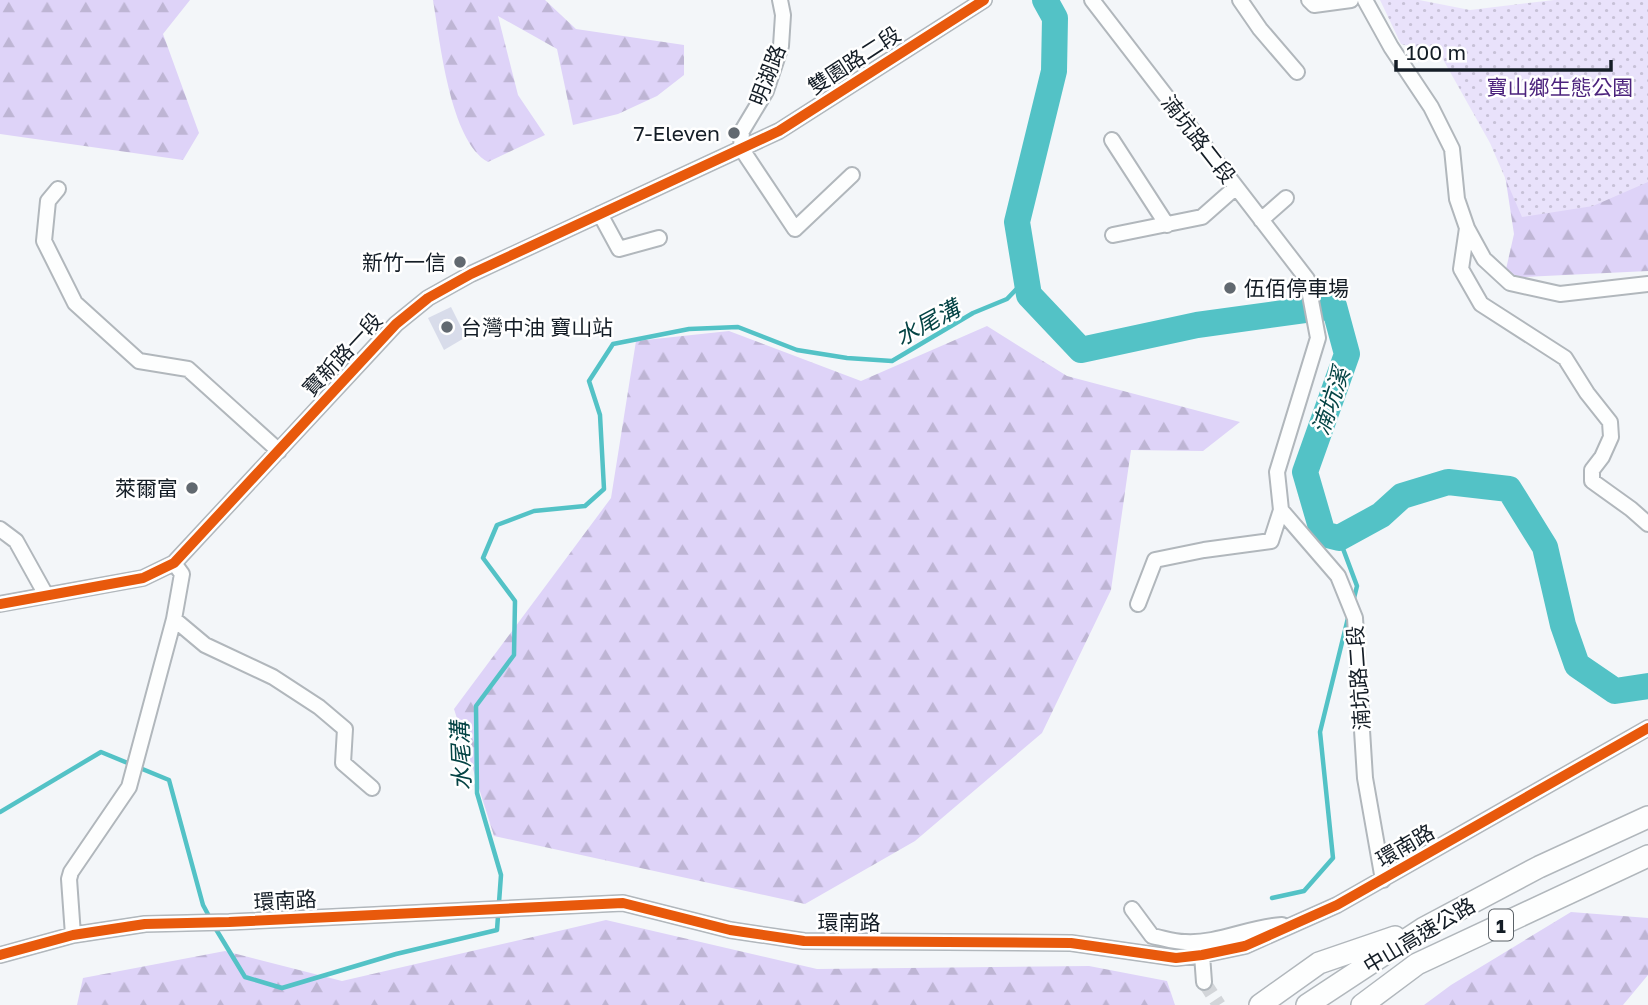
<svg xmlns="http://www.w3.org/2000/svg" width="1648" height="1005" font-family="'Golos Text','Noto Sans TC',sans-serif">
<defs>
<pattern id="forest-firs" width="22" height="20" patternUnits="userSpaceOnUse" patternTransform="scale(1.75)"><rect width="22" height="20" fill="#ded3f8"/><path d="M5 1l3.5 6h-7zM16 11l3.5 6h-7z" fill="#beb5d4"/></pattern>
<pattern id="park-dots" width="8" height="8" patternUnits="userSpaceOnUse" patternTransform="scale(1.75)"><rect width="8" height="8" fill="#e9e2fb"/><path d="M2 2h.1M6 6h.1" fill="none" stroke="#c7c1d7" stroke-width="1.8" stroke-linecap="round"/></pattern>
</defs>
<rect width="100%" height="100%" fill="#f3f6f9"/>
<path fill="url(#forest-firs)" d="M0 0H190L163 34 199 133 183 160 0 134Z
M433 0H545L576 29 684 45V75L657 96 618 114 573 125 557 49 498 16 518 95 545 135 488 162C450 141 440 41 433 0Z
M1648 0V271L1504 278 1514 234 1496 116Z
M987 326 1067 376 1240 422 1203 451 1131 450 1111 590 1042 733 915 841 805 904 494 836 454 709 611 498 636 341 729 331 861 381Z
M1571 912 1648 918V975L1623 1005H1424L1451 985Z
M606 920 817 969 1089 966 1167 981 1175 1005H77L83 978 225 951 342 981Z"/>
<path fill="url(#park-dots)" d="M1380 0H1419L1470 10 1554 0H1648V182L1593 206 1522 217 1490 143 1440 54 1401 44Z"/>
<g fill="none" stroke-linecap="round" stroke-linejoin="round">
<path stroke="#53c2c6" stroke-width="4.5" d="M1339 538 1357 586 1353 602
M0 812 101 752 169 780 203 905 210 918
M1272 898 1304 891 1333 858 1320 732 1349 614
M214 926 245 977 282 988 396 954 497 930 501 875 477 793 476 706 514 655 515 601 483 558 497 525 534 511 585 506 604 489 600 415 589 381 613 344 689 329 738 327 797 350 847 358 892 361 973 313 1007 299 1026 279"/>
<path stroke="#53c2c6" stroke-width="26" d="M1045 0 1055 18 1054 71 1017 222 1029 295 1081 350 1197 325 1334 306 1347 354 1305 472 1323 534 1339 538 1381 515 1402 496 1448 482 1509 489 1545 547 1563 625 1577 665 1615 691 1648 686"/>
</g>
<path fill="#d8dcea" d="M451 307 466 337 444 350 428 318Z"/>
<g fill="none" stroke-linecap="round" stroke-linejoin="round">
<path stroke="#d2d5d9" stroke-width="14" stroke-dasharray="14 7" stroke-linecap="butt" d="M1204 982 1219 1005"/>
<g stroke="#b1b7bc" stroke-width="18">
<path id="minor" d="M1092 0 1307 279 1318 338 1277 472 1281 510 1338 576 1355 618 1365 778 1383 880
M1240 0 1260 29 1297 72
M1309 0 1314 5 1351 0
M1365 0 1391 47 1431 107 1452 149 1457 199 1467 228 1484 259 1510 283 1560 294 1648 284
M1112 140 1167 225
M741 148 795 229 852 175
M741 148 742 131 766 91 781 46 783 15 780 0
M58 189 48 201 44 241 75 303 139 361 188 369 279 451
M600 214 619 249 659 238
M1261 220 1286 198
M1467 228 1461 269 1481 304 1565 358 1587 393 1610 422 1611 437 1602 457 1592 470V481L1631 509 1648 524
M1113 235 1202 217 1236 187
M0 529 16 541 46 595
M0 604 143 578 174 563 396 324 428 298 471 274 779 131 984 0
M1138 604 1155 560 1204 550 1271 541 1281 510
M174 619 205 645 273 677 319 707 345 729 343 763 372 788
M1132 909 1152 936C1163 938 1174 942 1185 942 1218 944 1249 927 1282 925
M73 935 69 879 71 872 129 787 174 619 182 574 174 563
M0 955 73 935 145 924 229 922 623 903 730 930 804 941 1071 943 1176 958 1202 955 1245 946 1337 905 1648 728
M1202 955 1204 982"/>
</g>
<g stroke="#b1b7bc" stroke-width="24">
<path id="highway" d="M1260 1005 1319 963 1395 937
M1307 1005 1424 928 1539 867 1648 817
M1362 1005 1417 964 1648 856"/>
</g>
<use href="#minor" stroke="#fdfefe" stroke-width="14"/>
<use href="#highway" stroke="#fdfefe" stroke-width="21"/>
<g stroke="#fff" stroke-width="15">
<path id="cycleway" d="M0 604 143 578 174 563 396 324 428 298 471 274 779 131 984 0
M0 955 73 935 145 924 229 922 623 903 730 930 804 941 1071 943 1176 958 1202 955 1245 946 1337 905 1648 728"/>
</g>
<use href="#cycleway" stroke="#e8590c" stroke-width="10"/>
</g>
<g fill="#626970" stroke="#fff" stroke-width="2.5">
<circle cx="734" cy="133" r="7"/>
<circle cx="460" cy="262" r="7"/>
<circle cx="1230" cy="288" r="7"/>
<circle cx="447" cy="327" r="7"/>
<circle cx="192" cy="488" r="7"/>
</g>
<g text-anchor="middle" dominant-baseline="central" stroke-width="5" stroke-linejoin="round" paint-order="stroke">
<rect fill="#fff" stroke="#5a6167" stroke-width="2" x="1489" y="909.5" width="24" height="31" rx="5"/>
<g font-size="19" font-weight="bold" fill="#141d26">
<text x="1501" y="925">1</text>
</g>
<g font-size="21" fill="#141d26" stroke="#fff">
<text transform="translate(854 60) rotate(-33)">雙園路二段</text>
<text transform="translate(767 75) rotate(-69)">明湖路</text>
<text transform="translate(1199 139) rotate(52)">湳坑路二段</text>
<text transform="translate(342 354) rotate(-47)">寶新路一段</text>
<text transform="translate(1358 678) rotate(-94)">湳坑路二段</text>
<text transform="translate(1405 845) rotate(-30)">環南路</text>
<text transform="translate(285 900) rotate(-3)">環南路</text>
<text x="849" y="922">環南路</text>
<text transform="translate(1419 935) rotate(-31)">中山高速公路</text>
</g>
<g font-size="21" fill="#4c237d" stroke="#fff">
<text x="1560" y="87">寶山鄉生態公園</text>
</g>
<g font-size="21" fill="#141d26" stroke="#fff" text-anchor="end">
<text x="720" y="133">7-Eleven</text>
<text x="446" y="262">新竹一信</text>
<text x="1244" y="288" text-anchor="start">伍佰停車場</text>
<text x="461" y="327" text-anchor="start">台灣中油 寶山站</text>
<text x="178" y="488">萊爾富</text>
</g>
<g font-size="23" font-style="italic" fill="#044344" stroke="#fff">
<text transform="translate(927 322) rotate(-28)">水尾溝</text>
<text transform="translate(1330 401) rotate(-71)">湳坑溪</text>
<text transform="translate(460 756) rotate(-92)">水尾溝</text>
</g>
</g>
<path d="M1396 60v10h215v-10" fill="none" stroke="#141d26" stroke-width="3.5"/>
<text x="1406" y="60" font-size="21" fill="#141d26" stroke="#ffffff" stroke-width="5" paint-order="stroke">100 m</text>
</svg>
